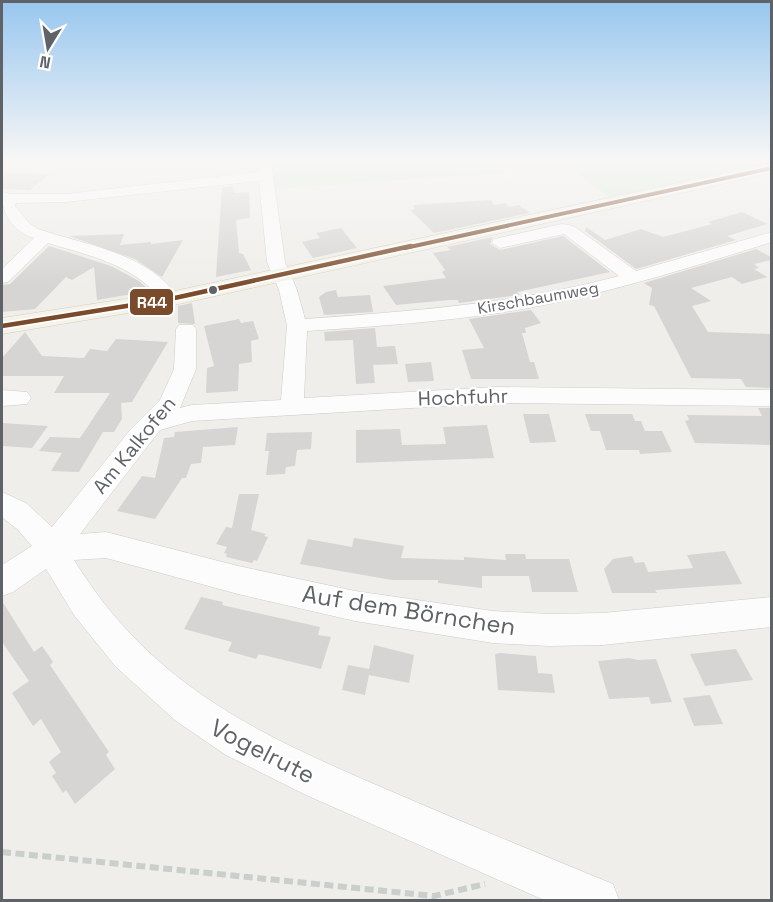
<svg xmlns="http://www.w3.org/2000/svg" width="773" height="902" font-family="'Space Grotesk',sans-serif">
<rect width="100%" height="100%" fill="#efeeea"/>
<path fill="#d8ebd6" d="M269 161H771L772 163 609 197 571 168 272 189Z"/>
<path fill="#d6d5d3" d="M2 172 50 174 30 190 2 189Z
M233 186 234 193 249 192 250 218 236 220 239 253 243 254 251 270 216 277 222 187Z
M491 200 494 205 505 203 510 207 519 205 530 213 434 233 410 210 415 209 413 205Z
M742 212 767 224 727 236 736 240 636 269 585 231 586 227 605 240 641 229 663 237 712 224 708 222Z
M341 228 357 248 313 258 302 242 320 238 316 233Z
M124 234 120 245 151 242V244L183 240 162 277 135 259 69 236Z
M563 236 610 272 517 292 519 295 459 303 458 300H450L396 305 383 286 446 278 442 272 445 270 433 253 451 250 447 247 493 237 490 244 500 250Z
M49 246 111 266 139 281 150 291 97 300 94 267 72 280 66 277 35 309 2 312V285L10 284Z
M756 249 771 257V260L754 264 759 268 754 269 767 277 742 284 732 277 691 288 711 301 692 306 708 332 771 334V388L746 387 741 379 691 378 654 306 649 305 652 288 644 283Z
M336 290 338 297 370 295 373 312 324 315 319 297 326 292Z
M192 303 195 324 178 323V306Z
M531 310 541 323 525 328 526 333H522L530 362H534L539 379H471L462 350 484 348 469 319Z
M239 319 241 323 253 321 259 339 251 341 252 362 239 364 238 391 206 393 207 368 214 366 204 326Z
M375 328 377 347 395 346 398 364 373 365 375 383 356 384 353 340 325 341 324 332Z
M25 332 42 356 84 358 90 349 107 351 116 339 168 342 132 402 121 403 122 419 114 432H103L79 472 51 471 62 453 39 451 50 437 80 438 110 393H54L64 376H2V358Z
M431 362 434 381 408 382 405 364Z
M758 408H771V445L695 443 685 421 689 420 687 415 762 416Z
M523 414H549L556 442 530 443Z
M585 414H632L635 421H641L645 431H662L672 452 640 454 639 450H606L600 431H591Z
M2 423 48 426 32 448 2 446Z
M487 425 494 458 356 463V430L400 429 402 445 446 444 443 427Z
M238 427 235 445 203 447 201 463 191 464 186 478H182L155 519 117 511 142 476 155 478 164 438 174 437 175 432Z
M312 432 311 449 297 450 295 466 286 467 285 474 266 475 269 451H265L267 433Z
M239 494H259L251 530 266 534 264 536 268 537 257 561 254 560 252 563 226 557 227 554 224 553 227 547 216 544 226 527 232 528Z
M354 538 404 546 401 558 464 560V557L506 560 505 554H525L526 559H569L578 592H532L529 576H482V588L438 583V580H392L300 564 308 539 352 547Z
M725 551 742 584 655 590 657 593H612L604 569 613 559 632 556 635 563 644 562 648 572 693 568 687 555Z
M201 597 223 602 222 605 320 627 318 635 331 637 321 669 259 654 256 659 228 651 232 642 184 629Z
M2 601 34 652 42 646 53 662 50 665 109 752 106 755 115 769 75 804 66 790 63 793 52 776 56 773 49 762 61 752 41 719 33 726 12 693 29 681 2 642Z
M374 645 414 655 409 683 369 675 365 695 342 690 348 665 369 669Z
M736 649 753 680 705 686 690 654Z
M500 653 536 656 538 673 552 674 555 693 498 690 495 654Z
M629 658 638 660 656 659 672 702 651 704 649 697 609 699 598 661Z
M710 695 723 724 694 726 683 698Z"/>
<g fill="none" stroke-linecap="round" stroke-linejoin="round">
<g stroke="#cbcccc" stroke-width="1">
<path id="minor" d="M258 161H271L285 262 297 290 305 319C411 311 516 304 619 276L564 234 500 248 492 243 494 239 562 224 569 225 575 227 636 271 772 232V242C692 267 612 292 529 308 456 321 381 326 307 331L304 398 497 387 772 390V406L497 403 192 421 160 430 80 534 106 532 238 566 355 591 493 611 549 614 603 613 772 597V627L603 645 549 646 493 643 355 621 238 594 106 558 74 560C153 688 262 736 395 793 467 824 540 854 613 884L619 900H544L306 795 226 755 176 721 116 667 74 615 46 569 13 592 2 596V565L32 546 17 529 2 517V492L26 503 52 527 131 429 160 400 174 369 176 329 179 325H193L196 329V369L180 408 192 405 281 400 287 326 279 290 267 262 259 181 66 202 16 203 15 206 29 223 38 229C88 246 147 252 180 299L177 303H163C137 265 90 256 48 243L8 282 2 283V269L34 238C11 230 2 214 2 192L12 194H66L258 172Z
M2 390 27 392 31 398 27 404 2 406Z"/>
</g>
<g stroke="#d7ceb8" stroke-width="1">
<path id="major" d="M772 163V173L170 306 2 334V318L170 292Z"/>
</g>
<path stroke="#cacfcc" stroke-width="6" stroke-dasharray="9 4.5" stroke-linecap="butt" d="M2 852 434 896 485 884"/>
<use href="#minor" fill="#fdfcfc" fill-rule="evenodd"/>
<use href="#major" fill="#f4f2e9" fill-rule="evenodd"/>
<g stroke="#fff" stroke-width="7">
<path id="bus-1-far1" d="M405 248 772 168"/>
</g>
<g stroke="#fff" stroke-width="8">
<path id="bus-1" d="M2 326 170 299 411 246"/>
</g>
<use href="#bus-1-far1" stroke="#7a4b2a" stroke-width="4"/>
<use href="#bus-1" stroke="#7a4b2a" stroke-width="4.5"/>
</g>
<linearGradient id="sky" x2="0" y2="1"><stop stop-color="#97c6ef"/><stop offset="0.56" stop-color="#f8f7f6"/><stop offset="1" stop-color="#f8f7f6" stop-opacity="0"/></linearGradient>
<rect width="773" height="287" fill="url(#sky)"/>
<circle fill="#5f6368" stroke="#fff" stroke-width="2" cx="213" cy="290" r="5"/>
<g text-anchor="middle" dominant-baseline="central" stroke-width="4.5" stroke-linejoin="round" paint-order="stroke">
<g font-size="16" fill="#5f6368" stroke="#fff">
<text transform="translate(538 298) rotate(-10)">Kirschbaumweg</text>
</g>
<g font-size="20" fill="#5f6368" stroke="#fff">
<text transform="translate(463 397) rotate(-2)">Hochfuhr</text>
<text transform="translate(134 445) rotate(-51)">Am Kalkofen</text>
</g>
<g font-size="24" fill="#5f6368" stroke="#fff">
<text transform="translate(409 610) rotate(9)">Auf dem Börnchen</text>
<text transform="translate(263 751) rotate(27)">Vogelrute</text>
</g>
</g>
<rect stroke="#fff" stroke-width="2" x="129" y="288" width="45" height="28" rx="6" fill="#7a4b2a"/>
<g font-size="16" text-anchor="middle" font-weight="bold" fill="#fff">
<text x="152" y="308">R44</text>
</g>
<rect width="773" height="902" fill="none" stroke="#5f6368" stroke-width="6"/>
<g transform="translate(48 48) rotate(191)" stroke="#ffffff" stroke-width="4.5" paint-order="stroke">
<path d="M0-4.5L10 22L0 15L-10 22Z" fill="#5f6368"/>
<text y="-9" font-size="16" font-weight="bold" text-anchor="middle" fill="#5f6368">N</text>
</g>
</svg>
